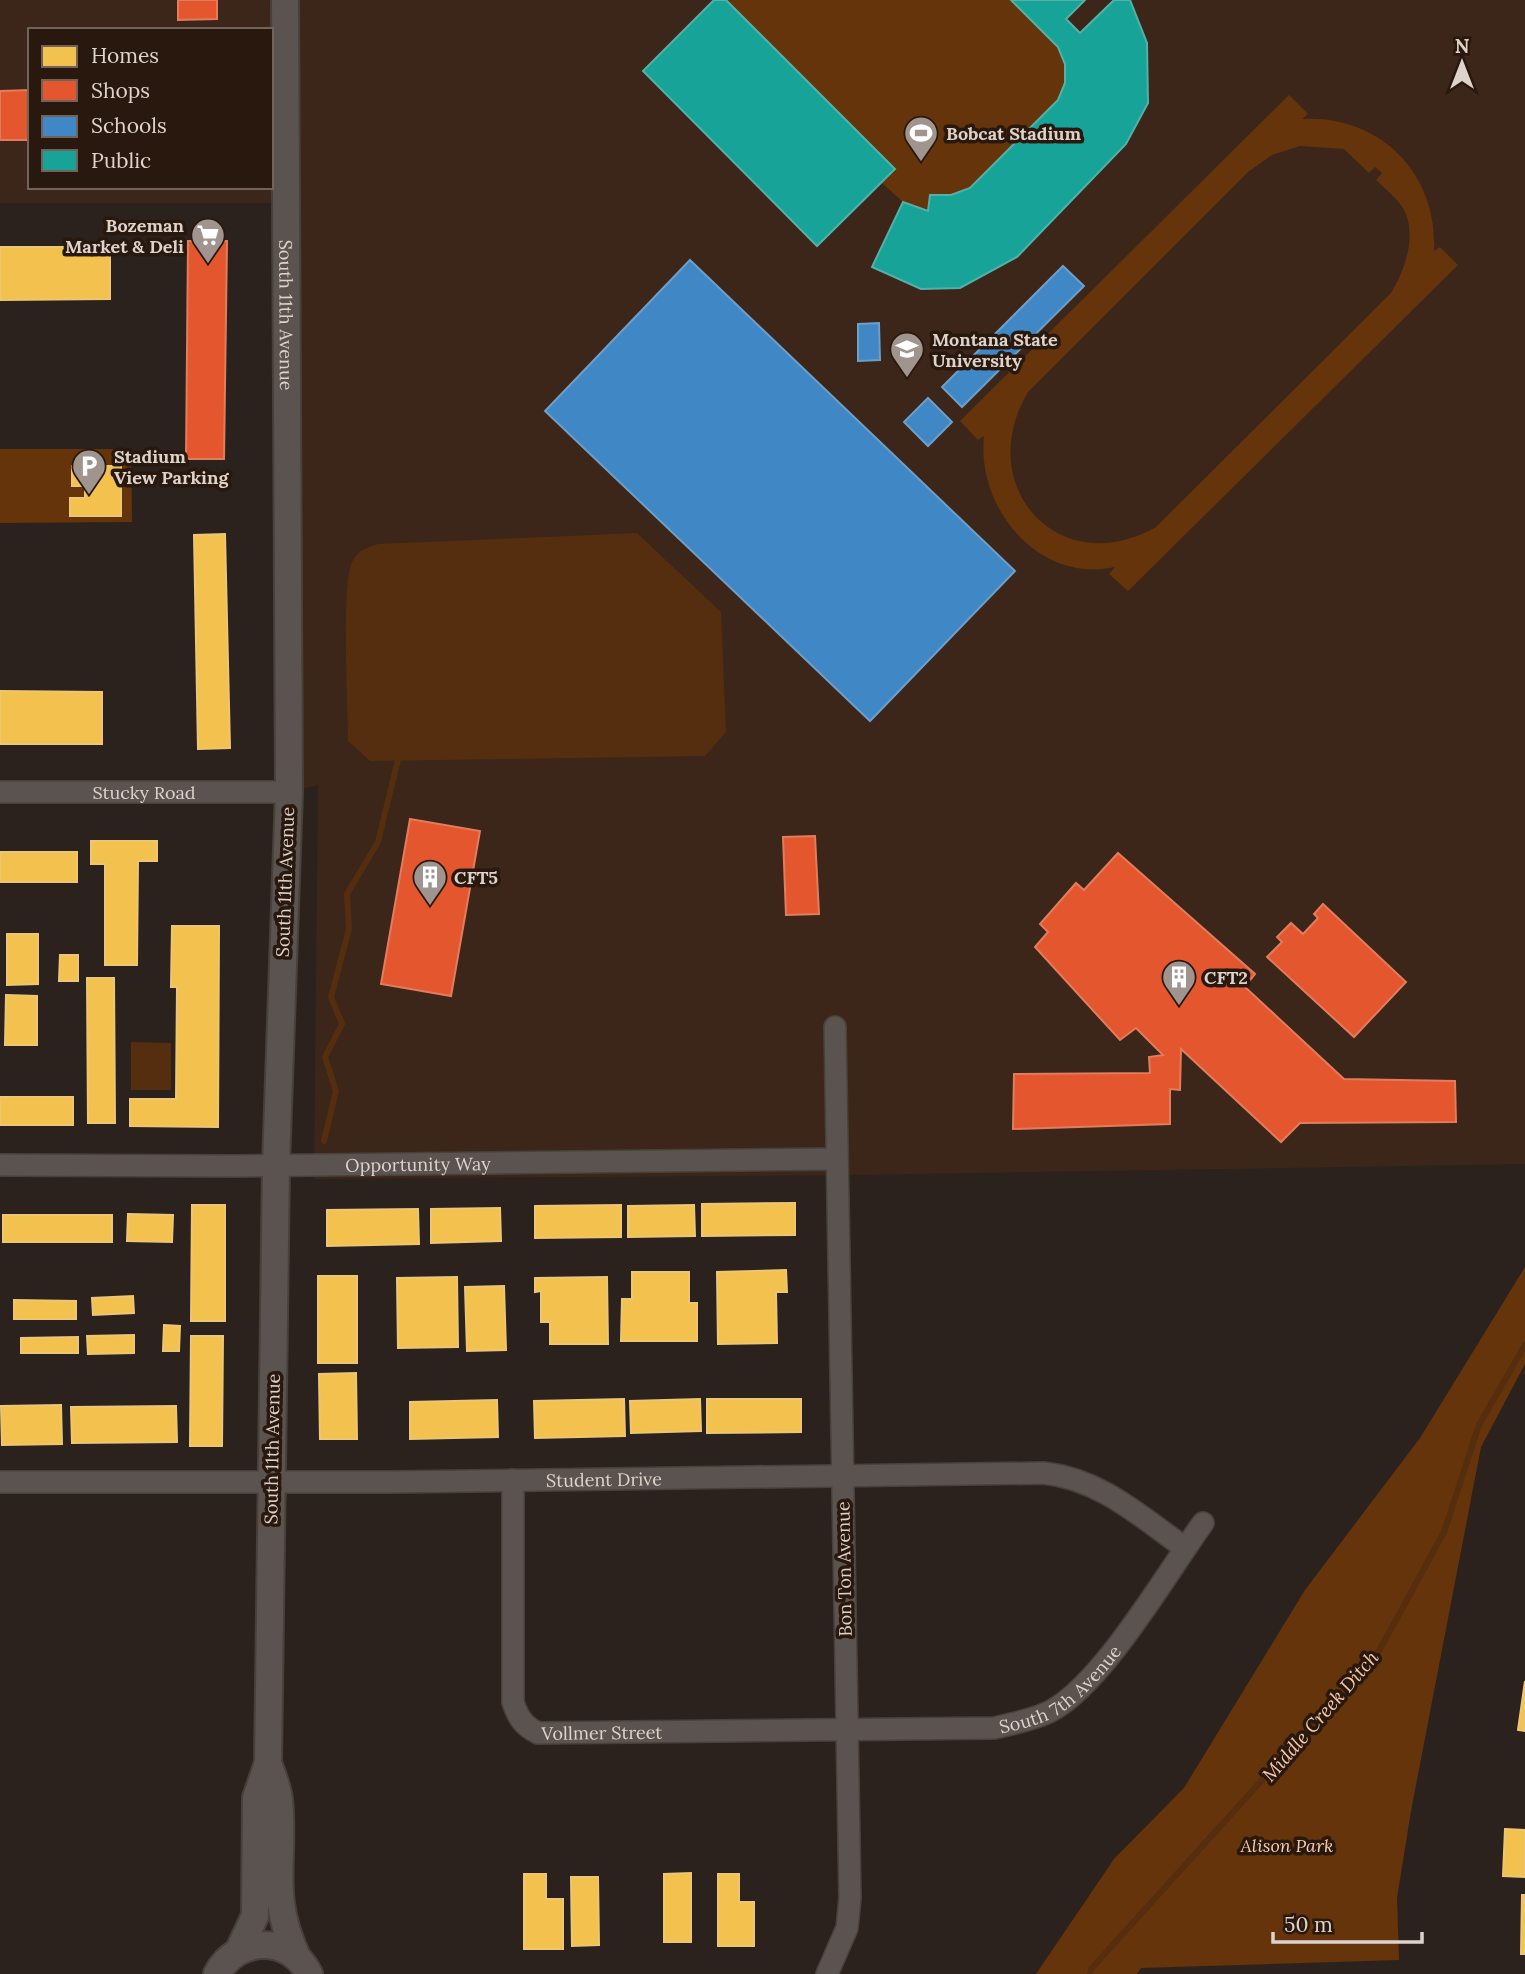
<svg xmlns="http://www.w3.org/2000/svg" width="1525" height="1974" font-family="Lora,serif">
<rect width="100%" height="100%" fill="#2c221d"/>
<path fill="#3b2619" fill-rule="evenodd" d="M0 0H272L273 203H0ZM30 30H271V187H30Z
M289 0H1525V1164L853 1175 314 1179 318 785 289 792Z"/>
<path fill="#65340b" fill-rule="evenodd" d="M714 0H1085L1066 19 1080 32 1114 0H1130L1147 43 1148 103 1126 144 1017 257 960 288 921 289 872 267 903 202 882 183 817 246 643 71Z
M1289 95 1308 114 1302 119C1380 115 1438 173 1434 251L1440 247 1458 265 1128 591 1109 574 1115 567C1038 584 976 507 984 436L978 440 960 421ZM1300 146 1344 149 1369 173 1375 167 1382 173 1376 180C1384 188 1396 197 1403 208 1418 234 1405 270 1391 293L1156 527C1060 582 972 487 1028 392L1248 172 1272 155Z
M0 449H131L132 522 0 523Z
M1525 1267V1364L1481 1447 1411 1811 1397 1898 1399 1960 1141 1968 1137 1974H1036L1114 1859 1184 1788 1305 1590 1420 1438Z"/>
<path fill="#552d0f" d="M637 533 721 612 726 732 705 756 370 761 348 741C348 706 341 586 352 562 358 550 366 548 378 544Z
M131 1042 171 1043V1090H131Z"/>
<path fill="#f2c14e" stroke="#ecc674" stroke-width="2" d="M0 247H110V299L0 300Z
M72 466H121V516H70V498H85V486H72Z
M225 534 230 748 198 749 194 535Z
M0 691 102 692V744H0Z
M91 841H157V861H138L137 965H105V864H91Z
M0 852H77V882H0Z
M172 926H219L218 1127 130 1126V1099H176L177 987H171Z
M7 934H38V984L7 985Z
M60 955H78V981H59Z
M87 978H114L115 1123H88Z
M6 995 37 996V1045H5Z
M0 1097H73V1125H0Z
M795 1203V1235L702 1236V1204Z
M192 1205H225V1321H191Z
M621 1205V1237L535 1238V1206Z
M694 1205 695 1236 628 1237V1206Z
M500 1208 501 1241 431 1243V1209Z
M418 1209 419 1244 327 1246V1210Z
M128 1214 173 1215 172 1242 127 1241Z
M3 1215H112V1242H3Z
M786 1270 787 1292H776L777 1343 718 1344 717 1272Z
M632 1272H689V1303H697V1341H621L622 1299H632Z
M318 1276H357V1363H318Z
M457 1277 458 1347 398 1348 397 1278Z
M607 1277 608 1344H550V1322H541V1291L535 1292V1278Z
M504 1286 506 1350 467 1351 465 1287Z
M133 1296 134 1313 93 1315 92 1298Z
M14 1300 76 1301V1319H14Z
M164 1325 180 1326 179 1351H163Z
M134 1335V1353L88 1354 87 1336Z
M191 1336H223L222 1446H190Z
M78 1337V1353H21V1338Z
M356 1373 357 1439H320L319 1374Z
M624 1399 625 1436 535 1438 534 1401Z
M700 1399 701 1431 631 1433 630 1401Z
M707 1399H801V1432L707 1433Z
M497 1400 498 1437 410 1439V1402Z
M61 1405 62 1444 2 1445 1 1406Z
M176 1406 177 1442 72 1443 71 1407Z
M1525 1681V1731L1518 1730Z
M1505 1829 1525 1830V1877L1503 1876Z
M691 1873V1942H664V1874Z
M524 1874H546V1899H563V1949H524Z
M718 1874H739V1902H754V1946H718Z
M571 1877H598L599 1945 572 1946Z
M1522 1895H1525V1954H1521Z"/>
<path fill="#e4572e" stroke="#e27c5d" stroke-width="2" d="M178 0H217V19L178 20Z
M30 90V140H0V91Z
M188 241H227L224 459H186Z
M410 819 480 831 451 996 381 984Z
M815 836 819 914 786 915 783 837Z
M1118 853 1255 974 1245 987 1344 1079 1455 1081 1456 1122 1300 1123 1281 1142 1181 1049 1180 1090 1170 1089V1124L1013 1129 1014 1074 1150 1073 1149 1057 1163 1055 1136 1028 1120 1040 1035 947 1048 932 1040 924 1076 883 1084 890Z
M1323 904 1406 982 1354 1037 1267 957 1282 942 1277 937 1291 923 1303 934 1318 918 1314 914Z"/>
<path fill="#3f88c5" stroke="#6f9ec7" stroke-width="2" d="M690 260 1015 571 870 721 545 411Z
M1063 266 1084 286 962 407 942 387Z
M879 323 880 360 858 361V324Z
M928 398 952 422 928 446 904 422Z"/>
<path fill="#17a398" stroke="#53b1a7" stroke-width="2" d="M714 0H726L895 169 817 246 643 71Z
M1011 0H1085L1066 19 1080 33 1114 0H1130L1147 43 1148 103 1126 144 1017 257 960 288 921 289 872 267 903 202 928 211 930 195H951L970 188 1058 100 1065 83V64L1058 47Z"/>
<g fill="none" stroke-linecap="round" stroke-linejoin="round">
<path stroke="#552d0f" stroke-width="6" d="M324 1141 336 1091 325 1057 342 1024 331 997 349 929 347 894 378 842 398 760
M1090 1974 1091 1969 1379 1651 1444 1532 1479 1425 1525 1345"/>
<g stroke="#48403b" stroke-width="24">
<g id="minor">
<path id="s1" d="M0 792H289"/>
<path id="s2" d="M0 1165 234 1166 837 1159"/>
<path id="s3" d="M513 1480V1702C518 1718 524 1726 538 1733L995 1728C1013 1723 1034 1720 1051 1711 1104 1682 1166 1574 1203 1523"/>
<path id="s4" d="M0 1482H393L1044 1473C1100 1479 1140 1516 1185 1548"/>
<path d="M827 1974 847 1928 850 1898 835 1027"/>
</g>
</g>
<g stroke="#48403b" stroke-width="30">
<g id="tertiary">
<path id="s5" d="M285 0 289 792 276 1165 268 1763C272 1775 278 1788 279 1800 285 1863 268 1894 297 1957"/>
<path d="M239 1950 255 1916 256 1798 268 1763"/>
<path d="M217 1974C237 1936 290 1935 309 1974"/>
</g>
</g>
<use href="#minor" stroke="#5b534f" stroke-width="21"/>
<use href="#tertiary" stroke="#5b534f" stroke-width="26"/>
</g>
<defs>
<g id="stadium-pin" transform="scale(1.75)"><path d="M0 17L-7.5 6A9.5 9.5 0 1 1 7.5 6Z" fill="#a0958e" stroke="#28180d"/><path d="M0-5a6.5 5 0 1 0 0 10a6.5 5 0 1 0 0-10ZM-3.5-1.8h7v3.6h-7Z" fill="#fff"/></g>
<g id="supermarket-pin" transform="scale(1.75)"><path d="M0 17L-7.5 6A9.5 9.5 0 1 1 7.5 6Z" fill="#a0958e" stroke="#28180d"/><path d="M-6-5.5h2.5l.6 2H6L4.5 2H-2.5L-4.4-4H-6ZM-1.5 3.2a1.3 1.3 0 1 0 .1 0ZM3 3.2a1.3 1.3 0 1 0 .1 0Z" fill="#fff"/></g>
<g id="university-pin" transform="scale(1.75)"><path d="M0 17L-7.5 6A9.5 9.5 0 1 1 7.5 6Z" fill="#a0958e" stroke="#28180d"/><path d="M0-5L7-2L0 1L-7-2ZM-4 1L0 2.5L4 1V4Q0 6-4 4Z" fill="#fff"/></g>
<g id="parking-pin" transform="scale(1.75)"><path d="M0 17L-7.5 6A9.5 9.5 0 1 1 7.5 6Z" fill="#a0958e" stroke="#28180d"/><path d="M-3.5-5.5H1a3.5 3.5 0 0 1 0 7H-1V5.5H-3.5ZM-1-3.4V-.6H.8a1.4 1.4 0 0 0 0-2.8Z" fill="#fff"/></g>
<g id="building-pin" transform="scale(1.75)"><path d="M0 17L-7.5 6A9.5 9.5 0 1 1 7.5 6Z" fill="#a0958e" stroke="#28180d"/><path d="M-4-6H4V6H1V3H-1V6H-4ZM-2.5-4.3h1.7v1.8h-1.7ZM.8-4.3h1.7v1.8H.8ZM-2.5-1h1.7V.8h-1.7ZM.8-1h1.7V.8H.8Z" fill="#fff"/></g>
</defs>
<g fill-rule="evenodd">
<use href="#stadium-pin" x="921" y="133"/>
<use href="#supermarket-pin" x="208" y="235"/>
<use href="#university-pin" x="907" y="349"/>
<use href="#parking-pin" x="89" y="466"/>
<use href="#building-pin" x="430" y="877"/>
<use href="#building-pin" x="1179" y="977"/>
</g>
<g text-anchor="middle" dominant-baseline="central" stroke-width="7" stroke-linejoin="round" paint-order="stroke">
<g font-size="18" font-weight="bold" fill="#ded3cb" stroke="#28180d" text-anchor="start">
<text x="946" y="133">Bobcat Stadium</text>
<text x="184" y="225" text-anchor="end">Bozeman<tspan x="184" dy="21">Market &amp; Deli</tspan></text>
<text x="932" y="339">Montana State<tspan x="932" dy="21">University</tspan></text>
<text x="114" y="456">Stadium<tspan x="114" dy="21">View Parking</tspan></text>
<text x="454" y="877">CFT5</text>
<text x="1204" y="977">CFT2</text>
</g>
<g font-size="18" fill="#ded3cb" stroke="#28180d">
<text stroke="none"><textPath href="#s5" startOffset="315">South 11th Avenue</textPath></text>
<text stroke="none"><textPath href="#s1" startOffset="144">Stucky Road</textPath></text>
<text transform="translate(285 882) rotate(-88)">South 11th Avenue</text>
<text stroke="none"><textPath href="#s2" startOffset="418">Opportunity Way</textPath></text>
<text transform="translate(272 1449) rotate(-89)">South 11th Avenue</text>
<text stroke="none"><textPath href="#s4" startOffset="604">Student Drive</textPath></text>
<text transform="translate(844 1569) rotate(-91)">Bon Ton Avenue</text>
<text stroke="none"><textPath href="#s3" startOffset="798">South 7th Avenue</textPath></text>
<text stroke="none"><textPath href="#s3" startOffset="327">Vollmer Street</textPath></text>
</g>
<g font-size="18" font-style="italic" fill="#f9cdb1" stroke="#28180d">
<text x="1287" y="1845">Alison Park</text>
</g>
<g font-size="19" font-style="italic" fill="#f5c9ad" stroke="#28180d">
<text transform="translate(1320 1716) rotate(-49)">Middle Creek Ditch</text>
</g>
</g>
<rect x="28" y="28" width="245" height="161" fill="#28180d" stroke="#716359" stroke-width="2"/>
<rect x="42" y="46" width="35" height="21" fill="#f2c14e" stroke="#716359" stroke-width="2"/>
<text x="91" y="63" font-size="21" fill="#ded3cb">Homes</text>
<rect x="42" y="80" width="35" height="21" fill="#e4572e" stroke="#716359" stroke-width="2"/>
<text x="91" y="98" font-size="21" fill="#ded3cb">Shops</text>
<rect x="42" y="116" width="35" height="21" fill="#3f88c5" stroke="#716359" stroke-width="2"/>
<text x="91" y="133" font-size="21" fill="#ded3cb">Schools</text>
<rect x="42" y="150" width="35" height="21" fill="#17a398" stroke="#716359" stroke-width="2"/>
<text x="91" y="168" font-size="21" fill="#ded3cb">Public</text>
<g transform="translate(1462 63)" stroke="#28180d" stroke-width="5" paint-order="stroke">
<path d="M0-5L12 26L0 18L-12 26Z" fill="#ded3cb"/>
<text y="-10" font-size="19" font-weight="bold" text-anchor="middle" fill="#ded3cb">N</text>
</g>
<path d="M1273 1932v10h149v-10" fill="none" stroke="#ded3cb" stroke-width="3.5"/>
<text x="1284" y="1932" font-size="21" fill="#ded3cb" stroke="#28180d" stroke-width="5" paint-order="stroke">50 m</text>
</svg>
